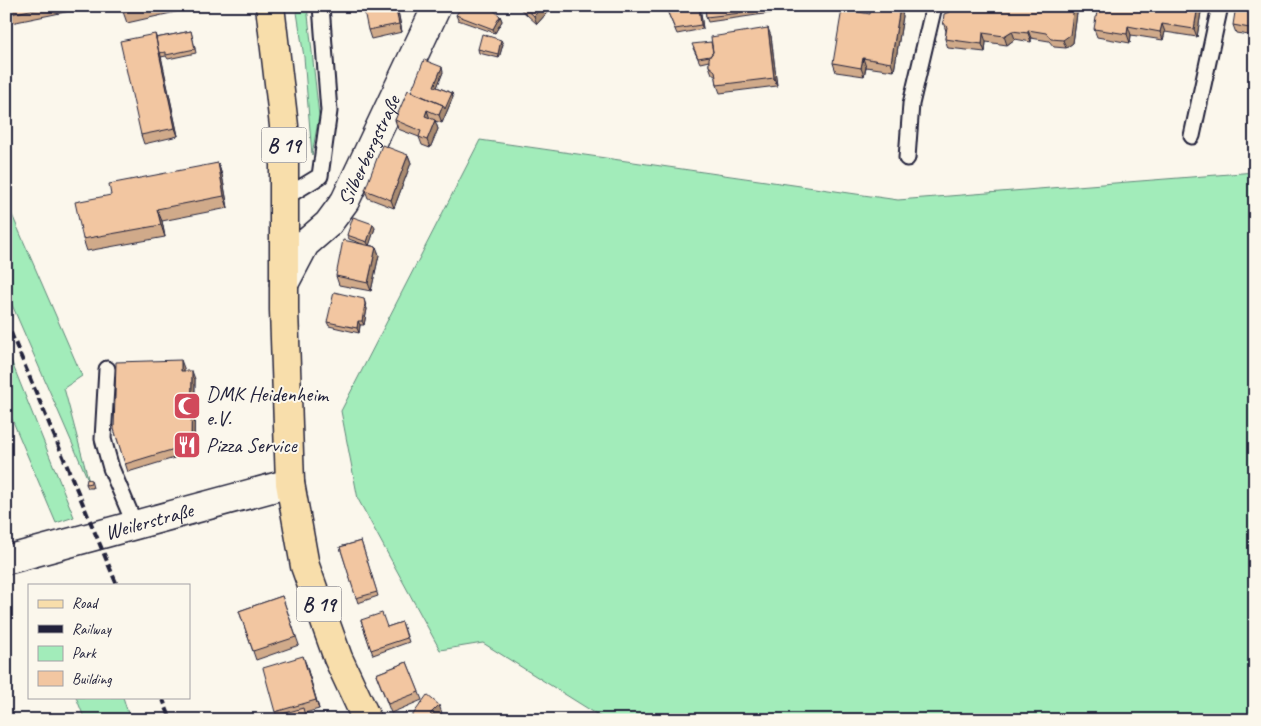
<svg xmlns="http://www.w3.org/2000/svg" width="1261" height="726" font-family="Caveat,sans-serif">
<rect width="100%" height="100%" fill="#fbf7ec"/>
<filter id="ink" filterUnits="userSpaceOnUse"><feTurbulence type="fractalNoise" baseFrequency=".02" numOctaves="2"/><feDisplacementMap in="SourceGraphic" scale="10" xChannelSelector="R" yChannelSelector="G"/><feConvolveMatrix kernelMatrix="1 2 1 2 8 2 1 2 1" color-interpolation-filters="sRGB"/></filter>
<g filter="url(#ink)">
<path fill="#a2ecba" stroke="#62877a" d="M296 6H307L319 116 312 155 304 57Z
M480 140 898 200 1255 172V720H606L483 643 440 650 358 499 341 411Z
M6 201 82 376 64 388 89 482 6 291Z
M6 348 74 517 56 523 6 405Z
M76 697H123L130 720H85Z"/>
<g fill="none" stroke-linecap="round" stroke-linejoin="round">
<g stroke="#22223b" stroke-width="19">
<path id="service" d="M1192 136 1220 6
M907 158 911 104 934 6
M284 198 320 176 329 111 321 6
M107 369 103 439 111 468 135 525"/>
</g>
<g stroke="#22223b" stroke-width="31">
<g id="minor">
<path id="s1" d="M284 284 305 244 328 224 345 201 437 6"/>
<path id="s2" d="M6 560 290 483"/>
</g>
</g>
<g stroke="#22223b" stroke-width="31">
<path id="primary" d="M270 6 284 126V310L290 483 305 566 338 658 367 720"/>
</g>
<use href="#service" stroke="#fbf7ec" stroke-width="15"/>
<use href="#minor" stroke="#fbf7ec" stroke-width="28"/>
<use href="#primary" stroke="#f8deab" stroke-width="28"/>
<path stroke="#22223b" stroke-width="4" stroke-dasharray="8 4" stroke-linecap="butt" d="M6 321 117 585
M162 697 171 720"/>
</g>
<path fill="#d0aa8a" stroke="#22223b" d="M6 6H79L80 9 6 24Z
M121 6H202L127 23Z
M397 6 402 32 371 39 368 30Z
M517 6H553L537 24Z
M665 6H700L703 29 677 34Z
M705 6H784L785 11 708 22 706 17Z
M950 6H1078L1073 43 1066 48 1054 47 1049 41 1031 38V42L1015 39 1007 45 986 42 985 52 948 48 945 39 946 31 943 22 949 12Z
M1202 6 1197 37 1165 32 1163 40 1131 35 1130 43 1097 37 1094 29Z
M1255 6V36L1236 33 1233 25Z
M900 7 903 16 894 71 866 67 864 76 836 72 833 63 870 14Z
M456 15 500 16 502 21 495 33 458 20Z
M191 31 196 53 168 59 166 56 161 57 178 136 144 144 141 135 155 34 156 38Z
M771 36 777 86 720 93 717 85 716 77 712 74 709 66V61L700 63 693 48Z
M503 44 499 58 479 53 478 49Z
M443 72 437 87 452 93 453 97 442 123 435 121 438 129 430 148 422 145 419 137 398 129 395 120 411 92Z
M408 155 411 163 394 208 368 198 365 190Z
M218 163 222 175 228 208 162 221 165 237 87 251 83 239 111 195Z
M375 228 369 245 376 247 379 255 371 291 339 285 336 276 365 245 349 239 347 235Z
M364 299 367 309 364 325H360L359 333 329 326 327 322Z
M184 368V371L195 379 194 452 128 472 114 429Z
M91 480 93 488H88L86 484Z
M361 541 378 596 358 603 340 547Z
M282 596 299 645 256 660 239 611Z
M361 620 387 627 402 622 409 642 373 655Z
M407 662 422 700 391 713 376 674Z
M306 664 319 709 305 713 277 715 275 712Z"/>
<path fill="#a98b71" stroke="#22223b" d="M395 6H397L402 32 399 24Z
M542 6H553L537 24 534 16Z
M699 6H700L703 29 701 25Z
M1074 6H1078L1073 43 1066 48 1063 40Z
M1198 6H1202L1197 37 1194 29Z
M900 7 903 16 894 71 891 63Z
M500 16 502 21 495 33 493 29Z
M1162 24 1165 32 1163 40 1160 32Z
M1128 26 1131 35 1130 43 1127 34Z
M768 28 771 36 777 86 774 78Z
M1028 30 1031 38V42L1028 33Z
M1012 31 1015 39 1007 45 1004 36Z
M983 33 986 42 985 52 982 44Z
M155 34 158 42 178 136 175 128Z
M501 40 503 44 499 58 498 54Z
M863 58 866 67 864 76 861 68Z
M442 67 443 72 436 90 434 86Z
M452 93 453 97 442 123 439 115 443 105Z
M427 110 430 119 425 116Z
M435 120 438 129 430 148 427 140Z
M408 155 411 163 394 208 391 200Z
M218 163 222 175 228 208 224 196Z
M157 209 162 221 165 237 161 225Z
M373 224 375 228 369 246 367 242Z
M376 247 379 255 371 291 368 283Z
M365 304 367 309 364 325 362 321Z
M358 321 360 325 359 333 357 328Z
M181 360 184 368V379L181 371Z
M192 371 195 379 194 452 191 444Z
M303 656 306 664 319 709 316 700Z
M439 705 442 713 435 720 430 714Z"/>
<path fill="#f2c6a1" stroke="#22223b" d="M6 6H49L6 15Z
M121 6H146L122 12Z
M363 6H395L399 24 368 30Z
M462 6H489L500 16 493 29 456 15Z
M523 6H542L534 16Z
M665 6H699L701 25 675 29Z
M705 6H736L741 13 706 17Z
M738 6H756L740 9Z
M871 6H894L900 7 891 63 863 58 861 68 833 63 842 9 870 14Z
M950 6H1074L1070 35 1063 40 1051 39 1046 33 1028 30V33L1012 31 1004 36 983 33 982 44 945 39 947 27 943 22 944 14 949 12Z
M1098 6H1198L1194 29 1162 24 1160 32 1128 26 1127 34 1094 29Z
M1236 6H1255V29L1233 25Z
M768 28 774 78 717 85 715 71 709 66V58L713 52 711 37Z
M191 31 195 49 166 55V52L159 53 156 38Z
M155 34 175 128 141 135 120 41Z
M482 34 501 40 498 54 478 49Z
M711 42 713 52 710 56 698 58 692 44Z
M424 60 442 67 434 86 452 93 445 109 443 105 411 92Z
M408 90 443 105 439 115 427 110 425 116 435 120 427 140 419 137 421 131 395 120Z
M382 145 408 155 391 200 365 190Z
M218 163 224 196 157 209 161 225 83 239 75 202 111 195 109 184Z
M353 217 373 224 367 242 347 235Z
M343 240 376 247 368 283 336 276Z
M334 292 364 299 365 304 362 321H358L357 328 327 322Z
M181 360V371H192L191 444 125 464 114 429 116 362Z
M87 479 91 480V483L86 484Z
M361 541 377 592 356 598 340 547Z
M282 596 296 637 253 651 239 611Z
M382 613 387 627 402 622 407 638 371 650 361 620Z
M303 656 316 700 275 712 263 668Z
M407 662 419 692 388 704 376 674Z
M427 695 439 705 430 714 438 720H409Z
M303 708 306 720H261Z"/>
</g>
<defs>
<g id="mosque-square" transform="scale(1.4375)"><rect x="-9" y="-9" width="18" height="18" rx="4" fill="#d1495b" stroke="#fbf7ec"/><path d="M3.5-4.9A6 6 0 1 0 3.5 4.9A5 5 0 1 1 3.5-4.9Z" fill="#fff"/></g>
<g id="restaurant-square" transform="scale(1.4375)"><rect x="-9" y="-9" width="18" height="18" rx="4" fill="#d1495b" stroke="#fbf7ec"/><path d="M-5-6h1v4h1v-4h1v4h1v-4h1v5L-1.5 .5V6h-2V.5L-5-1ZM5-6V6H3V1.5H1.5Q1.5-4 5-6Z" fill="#fff"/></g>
</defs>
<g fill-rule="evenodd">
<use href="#mosque-square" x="187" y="406"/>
<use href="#restaurant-square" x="187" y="445"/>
</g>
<g text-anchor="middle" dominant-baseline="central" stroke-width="4" stroke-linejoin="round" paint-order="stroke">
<g fill="#fbf7ec" stroke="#636270" stroke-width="1">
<rect x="261.5" y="127.5" width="45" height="35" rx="4"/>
<rect x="296.5" y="586.5" width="45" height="35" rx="4"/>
</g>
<g font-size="20" font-weight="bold" fill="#22223b">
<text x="284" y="145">B 19</text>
<text x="319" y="604">B 19</text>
</g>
<g font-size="21" fill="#22223b" stroke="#fbf7ec">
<text stroke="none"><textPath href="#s1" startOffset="160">Silberbergstraße</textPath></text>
<text stroke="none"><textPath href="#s2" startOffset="148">Weilerstraße</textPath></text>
</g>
<g font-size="21" fill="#22223b" stroke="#fbf7ec" text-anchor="start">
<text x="206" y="394">DMK Heidenheim<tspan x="206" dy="24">e.V.</tspan></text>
<text x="206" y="445">Pizza Service</text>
</g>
</g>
<rect width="1261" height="726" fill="none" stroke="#fbf7ec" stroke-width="25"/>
<rect x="12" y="12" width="1236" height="701" fill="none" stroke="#22223b" stroke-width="2" filter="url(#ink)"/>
<rect x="28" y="584" width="162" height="115" fill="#fbf7ec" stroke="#a4a2a5"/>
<rect x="38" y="600" width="25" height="8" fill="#f8deab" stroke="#a4a2a5"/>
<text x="72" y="608" font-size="15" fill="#22223b">Road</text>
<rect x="38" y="625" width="25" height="8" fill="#22223b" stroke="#a4a2a5"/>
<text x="72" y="634" font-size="15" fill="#22223b">Railway</text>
<rect x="38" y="646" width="25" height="15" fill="#a2ecba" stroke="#a4a2a5"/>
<text x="72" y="658" font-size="15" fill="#22223b">Park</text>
<rect x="38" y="671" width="25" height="15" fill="#f2c6a1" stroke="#a4a2a5"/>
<text x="72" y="684" font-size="15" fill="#22223b">Building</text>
</svg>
